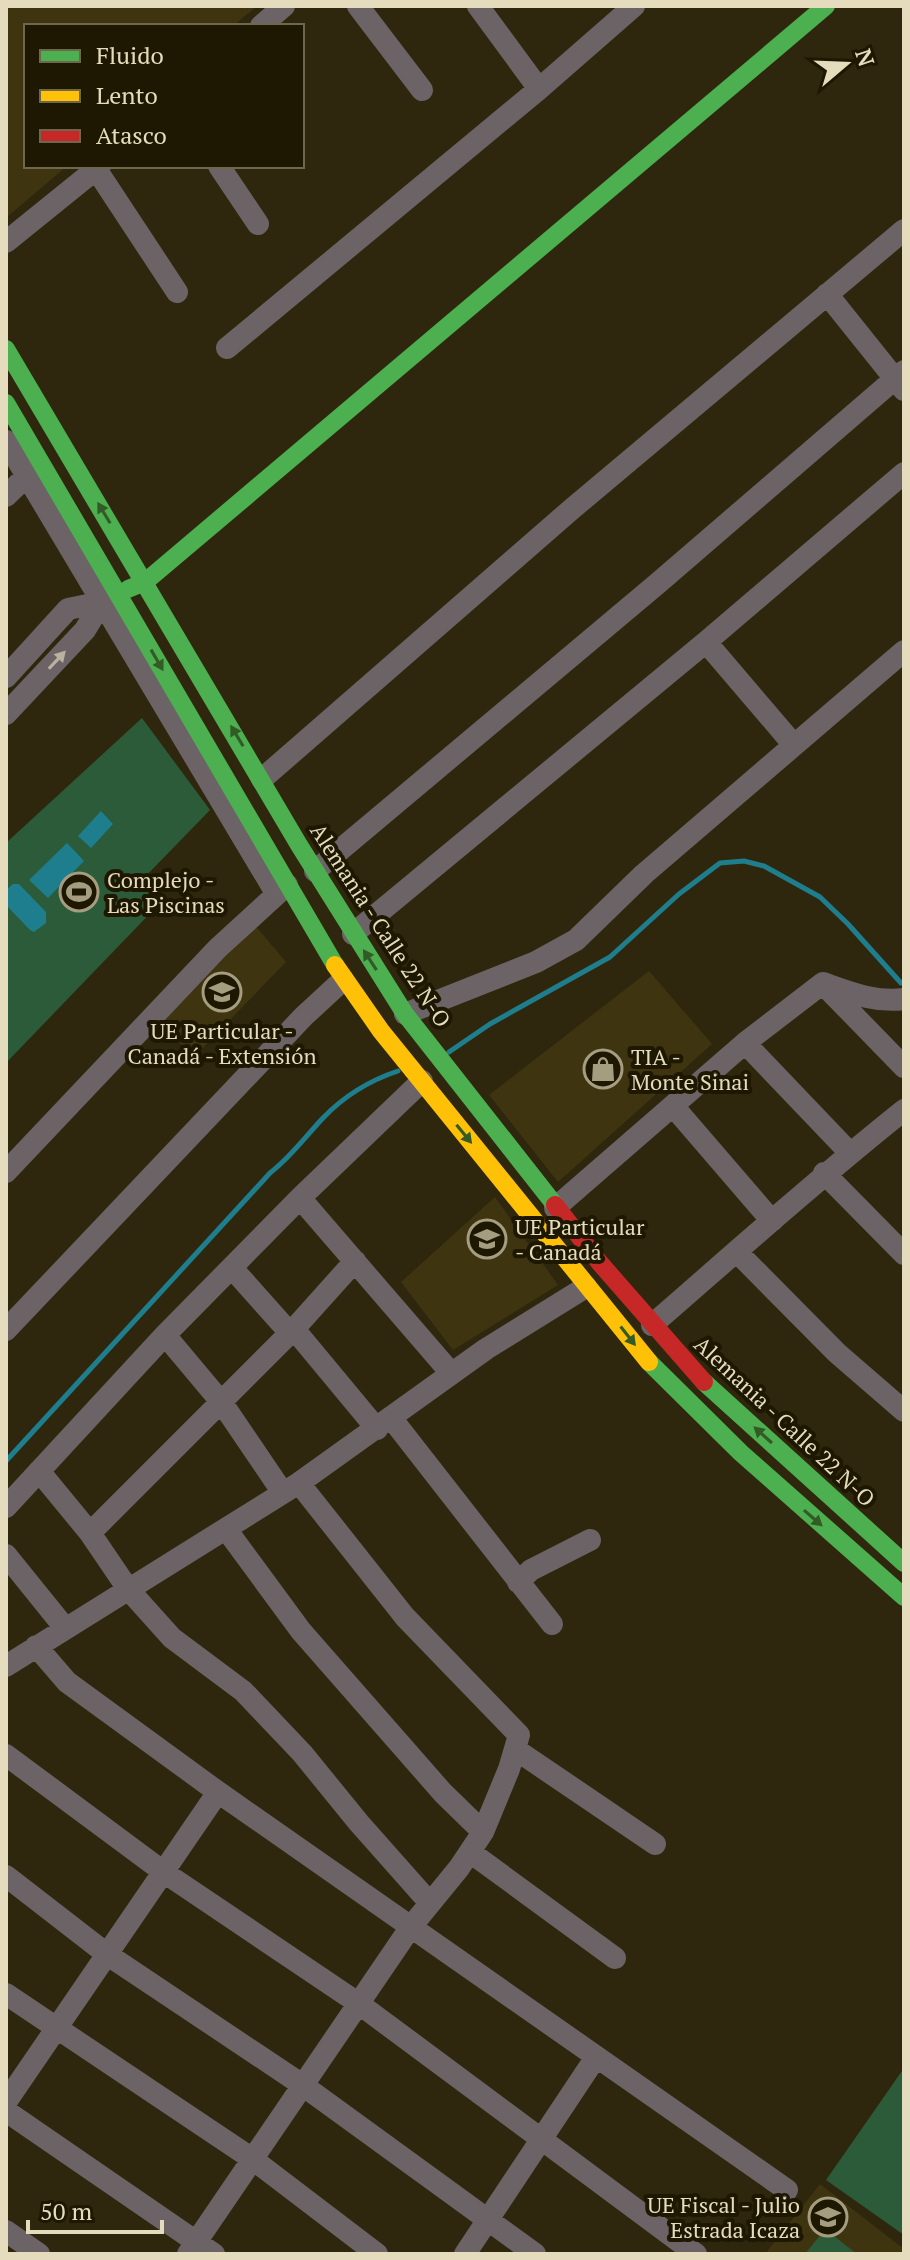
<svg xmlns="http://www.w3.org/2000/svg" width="910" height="2260" font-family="'PT Serif',serif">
<rect width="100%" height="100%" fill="#2e270d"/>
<path fill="#3e3410" d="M6 6H257L233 26H26V166H67L6 218Z
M253 923 286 962 194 1057 158 1021Z
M649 971 712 1044 558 1182 489 1095Z
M495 1197 558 1285 453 1350 401 1282Z
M820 2184 904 2249V2254H765Z"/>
<path fill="#2b5b38" d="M142 718 210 810 141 881 161 902 6 1063V843Z
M904 2068V2235L826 2180Z
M825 2229 857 2254H805Z"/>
<path fill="#1f7e8d" d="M101 811 113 824 91 848 78 836Z
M67 843 84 861 48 898 29 880Z
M13 884H19L46 912V923L34 932 30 930 6 905V890Z"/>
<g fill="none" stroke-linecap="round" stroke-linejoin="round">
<path stroke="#1f7e8d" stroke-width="5" d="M449 1052 490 1024 610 957 679 894 720 863 744 861 764 866 820 897 848 924 901 983
M6 1461 270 1173C291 1157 305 1137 323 1118 344 1096 371 1080 398 1071"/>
<path stroke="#6b6365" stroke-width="22" d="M358 6 422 90
M478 6 539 89
M261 26 284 6
M219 166 258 224
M96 169 177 292
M6 242 100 166
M827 294 904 390
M227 348 539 89 634 6
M6 441 276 893
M6 496 37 466
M706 642 793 744
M6 677 68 609 102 602 110 598
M6 714 85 630 102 602
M262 779 573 508 904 230
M315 871 657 584 904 371
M353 934 706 642 904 473
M826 987 904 1067
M405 1014 536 962 576 940 644 874 904 651
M745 1043 850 1153
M673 1106 772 1221
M6 1172 218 948 287 885
M824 1173 904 1254
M300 1198 451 1373
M555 1208 745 1043 823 983C849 992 875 1003 904 999
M738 1253 837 1353 904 1411
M232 1268 290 1333
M652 1325C735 1253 817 1179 904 1110
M294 1329 355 1261
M6 1330 304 1016 343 980
M165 1335 222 1403 283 1493
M392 1419 552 1624
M39 1471 90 1533 128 1589 172 1638 243 1691 302 1753 359 1823 429 1902
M6 1507 165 1335 300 1198 422 1081
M226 1529 301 1631 443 1793 483 1832
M90 1533 294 1329 377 1429
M6 1555 65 1628
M518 1582 531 1570 590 1540
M36 1646 67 1682 218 1792 787 2190
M6 1666 299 1483 486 1349 586 1287
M515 1749 655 1844
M6 1755 165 1873 358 2003 696 2254
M470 1852 615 1958
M6 1876 108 1955 301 2084 535 2254
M6 1994 251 2158 377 2254
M6 2102 218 1792
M6 2111 214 2254
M6 2231 39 2254
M188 2254 410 1928 459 1868 483 1832 509 1769 519 1735 405 1617 299 1483
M465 2254 596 2057"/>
<path stroke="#4caf50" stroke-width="18" d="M6 349 299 845 405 1014 555 1205
M6 403 335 965
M128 589 145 582 826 6
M649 1362 741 1453 904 1597
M704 1382 904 1563"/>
<path stroke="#ffc107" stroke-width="18" d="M335 965 381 1031 649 1362"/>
<path stroke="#c62828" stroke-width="18" d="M555 1205 599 1262 704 1382"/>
</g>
<defs><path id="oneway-solid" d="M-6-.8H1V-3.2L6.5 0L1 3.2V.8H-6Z" transform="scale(2)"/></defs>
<g fill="#335b25">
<use href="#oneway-solid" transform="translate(104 513) rotate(-121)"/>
<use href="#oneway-solid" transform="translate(157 660) rotate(60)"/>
<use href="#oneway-solid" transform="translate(237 736) rotate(-121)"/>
<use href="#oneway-solid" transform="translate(370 960) rotate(-123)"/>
<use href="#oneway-solid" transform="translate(464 1134) rotate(51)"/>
<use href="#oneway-solid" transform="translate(628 1336) rotate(52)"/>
<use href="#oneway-solid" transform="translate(763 1435) rotate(-138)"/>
<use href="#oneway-solid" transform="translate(813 1518) rotate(41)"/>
</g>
<use fill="#bab29f" href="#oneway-solid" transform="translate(57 660) rotate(-47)"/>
<defs>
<g id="stadium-ring" transform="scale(2)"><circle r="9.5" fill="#1e1701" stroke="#a59d80" stroke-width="1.5"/><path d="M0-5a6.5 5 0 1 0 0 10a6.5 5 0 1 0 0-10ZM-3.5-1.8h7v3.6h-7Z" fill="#a59d80"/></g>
<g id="school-ring" transform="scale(2)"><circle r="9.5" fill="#1e1701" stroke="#a59d80" stroke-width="1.5"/><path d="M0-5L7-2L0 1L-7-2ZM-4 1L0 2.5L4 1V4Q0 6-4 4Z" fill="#a59d80"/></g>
<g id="shop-ring" transform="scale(2)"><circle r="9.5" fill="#1e1701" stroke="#a59d80" stroke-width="1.5"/><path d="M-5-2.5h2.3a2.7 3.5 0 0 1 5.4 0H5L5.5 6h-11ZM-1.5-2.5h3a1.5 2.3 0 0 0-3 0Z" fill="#a59d80"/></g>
</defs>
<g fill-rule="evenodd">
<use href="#stadium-ring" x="79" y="892"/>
<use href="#school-ring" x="222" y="992"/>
<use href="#shop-ring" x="603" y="1069"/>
<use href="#school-ring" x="487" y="1239"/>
<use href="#school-ring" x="828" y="2217"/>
</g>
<g text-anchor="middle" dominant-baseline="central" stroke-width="8" stroke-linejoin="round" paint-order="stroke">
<g font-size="22" fill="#e5dcbe" stroke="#1e1701" text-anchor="start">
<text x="107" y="879">Complejo -<tspan x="107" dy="25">Las Piscinas</tspan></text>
<text x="222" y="1030" text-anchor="middle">UE Particular -<tspan x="222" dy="25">Canadá - Extensión</tspan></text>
<text x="631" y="1056">TIA -<tspan x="631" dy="25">Monte Sinai</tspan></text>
<text x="515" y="1226">UE Particular<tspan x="515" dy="25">- Canadá</tspan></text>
<text x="800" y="2204" text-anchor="end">UE Fiscal - Julio<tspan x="800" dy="25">Estrada Icaza</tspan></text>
</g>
<g font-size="22" fill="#e5dcbe" stroke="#1e1701">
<text transform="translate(381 925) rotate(57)">Alemania - Calle 22 N-O</text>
<text transform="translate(785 1421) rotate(43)">Alemania - Calle 22 N-O</text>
</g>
</g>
<rect width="910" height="2260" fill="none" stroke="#e5dcbe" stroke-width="16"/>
<rect x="24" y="24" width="280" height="144" fill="#1e1701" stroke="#6e664d" stroke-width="2"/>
<rect x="40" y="50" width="40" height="12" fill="#4caf50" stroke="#6e664d" stroke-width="2"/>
<text x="96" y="64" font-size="24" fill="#e5dcbe">Fluido</text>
<rect x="40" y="90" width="40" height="12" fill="#ffc107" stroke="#6e664d" stroke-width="2"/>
<text x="96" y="104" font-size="24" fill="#e5dcbe">Lento</text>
<rect x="40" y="130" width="40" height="12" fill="#c62828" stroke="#6e664d" stroke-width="2"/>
<text x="96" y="144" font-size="24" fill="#e5dcbe">Atasco</text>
<g transform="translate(846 64) rotate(71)" stroke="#1e1701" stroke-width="6" paint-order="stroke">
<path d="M0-6L14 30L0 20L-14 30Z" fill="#e5dcbe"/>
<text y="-12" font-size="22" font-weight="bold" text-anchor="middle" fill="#e5dcbe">N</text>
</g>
<path d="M28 2220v12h134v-12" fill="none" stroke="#e5dcbe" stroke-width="4"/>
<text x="40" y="2220" font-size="24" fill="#e5dcbe" stroke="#1e1701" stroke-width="6" paint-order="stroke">50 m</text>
</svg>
